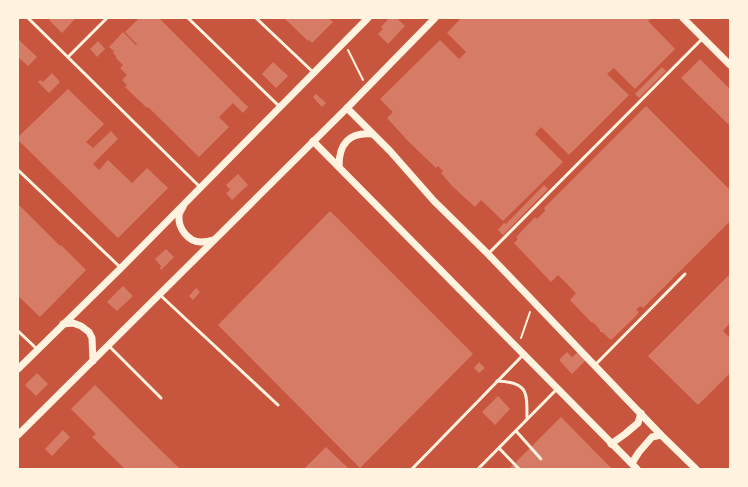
<svg xmlns="http://www.w3.org/2000/svg" width="748" height="487" viewBox="0 0 748 487" font-family="Ubuntu,sans-serif">
<style>
.building{fill:#d67c66}
.lines{fill:none;stroke-linecap:round;stroke-linejoin:round}
.path{stroke:#fff3e0;stroke-width:2}
.service{stroke:#fff3e0;stroke-width:3}
.tertiary{stroke:#fff3e0;stroke-width:7}
</style>
<rect width="100%" height="100%" fill="#c8553d"/>
<g class="building">
<polygon points="51,18 76,18 62,33 49,20"/>
<polygon points="139,18 159,18 248,107 243,113 233,103 219,117 229,127 199,157 148,107 147,108 125,87 127,85 122,80 127,75 120,68 123,65 116,58 116,56 113,53 114,51 109,47 123,32 136,45 137,44 125,32"/>
<polygon points="284,18 328,18 333,22 312,43 309,40 308,41"/>
<polygon points="389,18 397,18 405,26 388,44 378,34 383,29 381,27"/>
<polygon points="461,18 651,18 648,21 675,49 635,89 614,68 607,74 629,95 569,155 541,127 535,134 563,162 503,221 481,200 475,207 452,186 441,173 443,171 438,166 436,168 408,141 387,118 393,112 380,99 440,40 459,59 466,52 447,33"/>
<polygon points="18,39 37,57 28,66 18,57"/>
<polygon points="98,41 105,49 97,57 90,49"/>
<polygon points="700,59 730,89 730,126 681,78"/>
<polygon points="273,62 288,76 276,88 262,74"/>
<polygon points="662,67 666,71 639,98 635,94"/>
<polygon points="52,73 60,82 49,93 38,82 40,80 43,82"/>
<polygon points="68,89 104,124 86,142 93,148 111,131 118,139 93,164 99,170 108,160 132,183 147,168 168,188 118,238 18,140 18,137"/>
<polygon points="316,94 326,103 322,107 313,97"/>
<polygon points="646,106 730,190 730,221 643,308 640,306 636,310 639,312 635,317 611,340 602,332 600,332 600,330 593,322 592,323 570,300 576,293 558,275 551,282 514,243 518,239 516,237 535,217 537,219 545,211 544,208"/>
<polygon points="238,174 248,185 232,200 226,193 230,190 226,185"/>
<polygon points="544,185 548,189 503,235 498,230 504,223 506,224"/>
<polygon points="18,204 60,246 61,245 86,270 40,317 18,296"/>
<polygon points="330,211 473,354 360,468 218,325"/>
<polygon points="166,249 174,257 161,270 160,268 161,266 155,259"/>
<polygon points="730,274 730,323 723,331 730,338 730,373 698,405 648,356"/>
<polygon points="123,286 133,296 117,311 107,302"/>
<polygon points="196,288 200,292 193,300 189,296"/>
<polygon points="567,352 572,357 578,352 586,360 572,374 559,360"/>
<polygon points="479,362 485,368 479,373 474,368"/>
<polygon points="37,373 48,384 36,396 25,385"/>
<polygon points="95,385 136,426 180,469 125,469 92,437 96,434 71,409"/>
<polygon points="498,396 510,409 495,425 482,412"/>
<polygon points="561,417 612,469 509,469"/>
<polygon points="63,430 70,437 52,456 45,449"/>
<polygon points="326,447 349,469 304,469"/>
</g>
<g class="lines">
<g class="path">
<polyline points="348,50 363,80"/>
<polyline points="521,338 530,312"/>
</g>
<g class="service">
<polyline points="28,18 200,187"/>
<polyline points="188,18 280,107"/>
<polyline points="256,18 313,72"/>
<polyline points="68,57 107,18"/>
<polyline points="18,170 121,268"/>
<polyline points="488,254 703,38"/>
<polyline points="159,294 278,405"/>
<polyline points="18,331 37,349"/>
<polyline points="108,345 161,398"/>
<polyline points="595,365 685,274"/>
<path d="M497,381c31,1 30,11 30,38"/>
<polyline points="516,431 541,459"/>
<polyline points="499,448 519,469"/>
<polyline points="412,469 523,355"/>
<polyline points="478,469 557,389"/>
</g>
<g class="tertiary">
<polyline points="683,18 730,65"/>
<polyline points="347,108 390,151 434,201 488,254 661,435 696,469"/>
<polyline points="313,141 637,469"/>
<path d="M339,166c0,-22 10,-34 33,-32"/>
<path d="M183,207c-2,3 -4,6 -4,9 -1,12 9,26 22,26 4,0 9,-1 12,-2"/>
<polyline points="63,324 73,323 81,326 89,332 92,338 93,361"/>
<polyline points="18,369 121,268 368,18"/>
<polyline points="18,435 347,108 435,18"/>
<polyline points="611,444 625,434 638,423 641,413"/>
<polyline points="632,463 639,452 652,437 661,435"/>
</g>
</g>
<rect width="748" height="487" fill="none" stroke="#fff3e0" stroke-width="38"/>
</svg>
